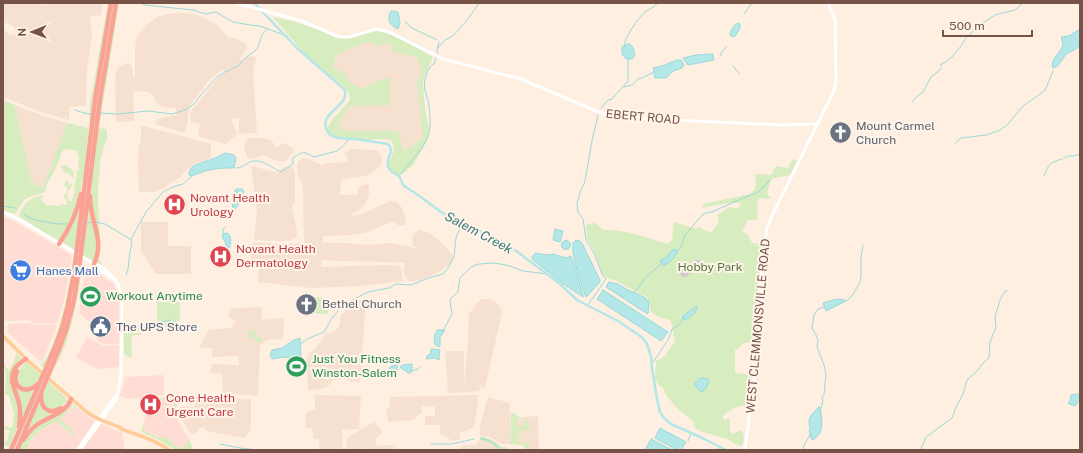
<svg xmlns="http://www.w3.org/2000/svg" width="1083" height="453" viewBox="0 0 1083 453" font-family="'Public Sans',sans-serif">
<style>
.residential{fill:#f6e0cf}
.commercial{fill:#ffdcd4}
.green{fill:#d7ecbf;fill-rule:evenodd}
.water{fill:#b4e7e8;stroke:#9ad9db}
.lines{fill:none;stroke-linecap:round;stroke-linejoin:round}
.stream{stroke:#9ad9db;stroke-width:1}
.river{stroke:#b4e7e8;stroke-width:2.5}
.runway{stroke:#d7c7d4;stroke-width:8}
.secondary{stroke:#fff;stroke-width:3}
.primary{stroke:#ffcc97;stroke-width:3.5}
.highway{stroke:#fca294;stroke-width:4.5}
.labels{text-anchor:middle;stroke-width:4;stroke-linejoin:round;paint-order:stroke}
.street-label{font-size:12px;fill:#775246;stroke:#fff4e9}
.worship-label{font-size:12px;fill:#5b616d;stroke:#fff4e9;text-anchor:start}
.health-label{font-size:12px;fill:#be3a42;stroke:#fff4e9;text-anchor:start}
.park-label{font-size:12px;fill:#54783b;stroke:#fff4e9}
.shop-label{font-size:12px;fill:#366cbe;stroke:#fff4e9;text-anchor:start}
.leisure-label{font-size:12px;fill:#27864d;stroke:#fff4e9;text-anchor:start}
.service-label{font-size:12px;fill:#4e5e75;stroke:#fff4e9;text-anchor:start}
.water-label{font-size:13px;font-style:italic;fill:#397a7d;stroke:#fff4e9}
</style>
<rect width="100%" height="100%" fill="#feefe1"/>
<g class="residential">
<polygon points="3,3 39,3 40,5 45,5 46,3 103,3 101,15 90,17 92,36 87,70 86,106 69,107 69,120 43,113 3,97 3,28 9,34 18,35 16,30 13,26 3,22"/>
<polygon points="174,13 186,13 201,16 217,25 229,38 236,38 246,44 247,48 240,59 243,61 247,57 252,56 256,58 253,72 257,133 239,134 239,118 230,119 238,134 225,144 198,136 200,124 191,122 190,115 192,109 200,101 217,79 225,73 222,69 208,81 200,93 190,105 188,115 187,125 184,133 155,124 157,119 176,115 176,108 163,107 156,103 154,96 148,92 133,91 134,121 116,122 115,85 116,72 118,68 124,64 129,63 132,66 133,77 135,77 135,51 136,39 140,32 147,25 157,17"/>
<polygon points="369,42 376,46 389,43 404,55 416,56 421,70 417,85 423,138 404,151 398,131 344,131 338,124 350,106 385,78 364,88 357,87 349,81 346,73 333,68 336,56 345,50"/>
<polygon points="15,105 41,115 67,123 44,188 34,184 31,180 21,135"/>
<polygon points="141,126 155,129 211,144 211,158 193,164 180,177 161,190 154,192 139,192 138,159 139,146 141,140"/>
<polygon points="247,138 262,138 271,140 276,147 284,143 294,149 292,154 287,160 283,162 274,160 263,155 258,157 248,159 244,147"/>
<polygon points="350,149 377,150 380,153 382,159 382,164 377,169 366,176 350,178 341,180 340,195 357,195 358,189 362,185 367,184 369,187 369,194 365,204 358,211 352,213 351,216 362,214 390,201 397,202 402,208 406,221 404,225 397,225 394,221 367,232 351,235 323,236 323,243 345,243 369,245 391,243 407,246 417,249 413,245 412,240 413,234 420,230 427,232 439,240 453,256 450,264 443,269 431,276 415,281 409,281 405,277 404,272 405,263 385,262 339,261 321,260 321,267 385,265 399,266 401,269 403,281 360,286 312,288 258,282 259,266 279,266 301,268 300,262 250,262 253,243 304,244 303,185 298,175 297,165 299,160 304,158 309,159 321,165 329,163 348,162 348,159 345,154"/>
<polygon points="251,166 278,173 284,167 290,167 293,168 295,172 295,202 292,207 297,230 297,237 292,240 278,241 254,240 257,211"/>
<polygon points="141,222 168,222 168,246 191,246 191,274 156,274 141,251"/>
<polygon points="482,299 487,299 494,301 501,308 502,312 485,388 480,387 479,391 448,393 445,351 464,351 464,384 468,341 469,314 477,303"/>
<polygon points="353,301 366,301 360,382 352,382 346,379 338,380 332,380 331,384 324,388 308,391 307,357 319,344 325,334 331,333 338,328 340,323 340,317"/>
<polygon points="262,307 262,316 261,320 284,318 283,339 267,340 260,346 258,396 223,393 222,374 210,373 212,364 239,365 239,356 212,357 212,348 199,348 209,330 231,328 235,322 227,315 233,308"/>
<polygon points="315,395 361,396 359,429 342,430 343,450 320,450 319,439 314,439 312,428 305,428 306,413 315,409"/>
<polygon points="478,395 477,411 474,425 469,430 460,432 460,439 452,441 447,437 440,434 440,425 425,425 425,416 435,416 435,407 422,406 422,413 412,420 389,422 386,411 390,406 390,397"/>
<polygon points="488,397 510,403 510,444 502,444 490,437 480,435 480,425"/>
<polygon points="196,398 251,399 251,430 244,438 206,431 205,428 202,427 199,429 197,432 191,434 182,420 180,407 195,407"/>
<polygon points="538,416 539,450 529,450 528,443 517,443 517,438 519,438 520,430 523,426 516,426 519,417"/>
<polygon points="374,422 382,431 382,433 375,439 377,446 390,445 394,447 394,450 362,450 362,446 360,450 346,450 347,440 349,436"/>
<polygon points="480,440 490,442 497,447 498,450 458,450 463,445 476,445"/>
</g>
<g class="commercial">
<polygon points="3,217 10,219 72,255 64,300 57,323 35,324 29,320 3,321"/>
<polygon points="91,272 101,275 109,281 112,282 117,290 119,300 119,344 103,344 98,341 97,340 96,323 89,321 80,314 80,302 84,280"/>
<polygon points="31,323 33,325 57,324 42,363 7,332 8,324"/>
<polygon points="87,337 104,346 119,345 119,367 101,369 96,368 76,358"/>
<polygon points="164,375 164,395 141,398 127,399 120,396 124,382 125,377"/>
<polygon points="175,399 175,416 190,441 187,446 182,448 176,447 161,438 143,430 145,421 145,401"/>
<polygon points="72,407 76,407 95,421 76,450 27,450 27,446 37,433 56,421 70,433 72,436 71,431 72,429 60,419"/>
<polygon points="101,424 123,433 124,450 82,450"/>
</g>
<g class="green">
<polygon points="108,3 110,3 90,123 89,125 90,104"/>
<polygon points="113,3 114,3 80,250 79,249 97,98"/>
<polygon points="117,3 119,3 100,121 98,125"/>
<path d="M273,17l23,5 23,8 15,7 18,1 20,-7h10l17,7 34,19 -9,20 -1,8 2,23 4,23 -1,8 -15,26 -9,8 -6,2c-22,-13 4,-19 -7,-35l-10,-1 -13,1 -30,-3 -5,-1 -3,-2 -2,-4v-3l4,-7 18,-20v-5l-7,-9 -40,-34zM369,42l7,4 13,-3 5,9 10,3 12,1 5,14 -4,15 6,53 -19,13 -6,-20h-54l-6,-7 12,-18 40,-1 1,-26 -6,-1 -21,10 -7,-1 -8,-6 -3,-8 -13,-5 3,-12 9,-6z"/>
<path d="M3,100l12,5 6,30 10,45 3,4 9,4 24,-65 22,5 -5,44 -5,28 -2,10 -17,30c-9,-2 -30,-17 -40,-23l-1,-3c7,-13 10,-15 24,-19l1,2h-1l-2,1v2l7,6 1,-1 8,1 6,-2 1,2 3,-2v-4l-4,-4h1l3,-4v-6l-6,1 3,-1 2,-5 3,1v2h3l-1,4 -2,1 -2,6 1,4h1v2h3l1,-4v-3l2,-1v-4h-1l3,-15 -1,-4 3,1v-2l-1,-1 1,-12h-1l-1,-5 -12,-2 -3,2c-2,7 -5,14 -8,21 -4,7 -8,12 -9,20l-12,4 -8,3 -10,15 -12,-4z"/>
<path d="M98,128l9,1c0,2 0,6 0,9 -2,7 -5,13 -6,20 -2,10 -2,21 -3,31 -1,24 4,47 1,71 3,5 7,9 12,13h3l-2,1h-2l-13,-12 2,-18 -2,-16 -4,-13 -2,-15 1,-17z"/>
<path d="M793,159l4,2 -7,14 -19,4 -4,14 4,6 -12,-1 -2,6 1,16h-10l-6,11 6,4 4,8 10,1 -1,7h2l-4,49 -2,34 -1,8 -13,1 -4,5 -4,2v23l18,2 -2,15 -4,15 -11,2 -10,6 -3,4 1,3h2l1,-2 3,1v13l3,2 7,-4 3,2 1,8 -2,6c-6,-1 -10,-4 -15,-7 -11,-4 -22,-5 -32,-11l-2,-7 -10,-8 -8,-7 -8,-10 -5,-9 -3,-1 -4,-7 1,-18 8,-4 11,-16c-2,-7 -2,-16 -5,-21 -8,-2 -15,-3 -20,-10 1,-6 -1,-9 -5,-14l-33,-17 -5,-1 -5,-5 -8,-22 -7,-12 -1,-14 7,-2 4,1 6,6c22,-1 44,8 65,14l4,-4 2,-18 23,7 1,-2 13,6 8,-11 -2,-7 12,-8 9,2 3,-6c-13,-1 -26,3 -39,5l1,-4 47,-10 4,-4 2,-7 -1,-9 16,1 5,-9 12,2z"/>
<polygon points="66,165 69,167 70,169 71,168 74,173 74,178 68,173 63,172 63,170 60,167"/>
<polygon points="88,204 96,232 97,250 93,261 83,255"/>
<polygon points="80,205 75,250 63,242 73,225"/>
<path d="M74,258l-8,51 -10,32 -12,27 -3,-3c2,-3 5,-6 7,-10 14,-29 20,-62 25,-95z"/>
<path d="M77,260l2,1c-3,22 -7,45 -14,66 -13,41 -33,81 -50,121l2,2h-3l-11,-6 4,-3 3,-10 -7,-2v-3l9,2 2,-14 -5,-18 -4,-2 1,-22 -3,-8 6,6 6,-11 1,-6 5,5v3l-8,9 5,34v21l-7,19 45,-95z"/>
<path d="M81,263l1,2c-3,27 -8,54 -17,80 -4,13 -12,24 -17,36l18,17 1,3 -8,8h-12l-6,-11 20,-48z"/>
<polygon points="313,297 329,298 328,314 313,313"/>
<polygon points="157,302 180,302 180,320 175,324 172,324 167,328 157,323"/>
<path d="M147,325h5c0,4 -2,5 -6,6l-2,-1 -3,2v-1h-5v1l-2,-1 1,-3z"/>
<polygon points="131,329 134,333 141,333 141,335 134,335 131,338 132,358 124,354 124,332 126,330"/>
<polygon points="248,330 255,330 255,335 261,338 262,340 263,341 261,341 261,343 253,338 249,338"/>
<polygon points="26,362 41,375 36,385 26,389 17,383 17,372 25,363"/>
<polygon points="14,386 35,388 21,424 21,418"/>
<polygon points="165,397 176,397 178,399 175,416 174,416 174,400 155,400 156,399"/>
<polygon points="39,399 42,406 57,411 29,430 26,431"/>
<path d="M71,404h3l5,6 -5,-4 -3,-1 1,2 -12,12 12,10 -1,2 4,3 -2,3 -3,-4 -14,-12c-11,7 -28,15 -29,29h-8l2,-7 10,-12z"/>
<polygon points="511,413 516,413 516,416 519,417 516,426 523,426 525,421 529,421 529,430 520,431 519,438 517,439 517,442 529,443 529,450 527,450 523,445 510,444"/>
<polygon points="145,419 144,429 145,431 159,438 159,436 162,438 168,437 172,443 177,447 182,448 185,446 186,444 184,443 190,441 193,450 175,450 157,439 141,432"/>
<path d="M482,436c7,3 15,5 19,11h5l1,2h3l4,1h-16c-4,-7 -11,-8 -18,-10v-3z"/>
</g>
<g class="water">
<path d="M391,11l7,1 2,11 -2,6c-8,-3 -12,-10 -7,-18z"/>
<path d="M738,23l2,1v4l-4,7 -3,2 -3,-2c0,-4 4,-10 8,-12z"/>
<path d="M1080,29v17c-4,3 -8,5 -12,7 -6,4 -7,13 -15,15 -3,-9 6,-13 9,-21 2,-3 0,-7 -1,-10l8,-1z"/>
<path d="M628,43c5,2 6,7 7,12l-3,4h-6l-4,-5v-7l4,-2z"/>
<polygon points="713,54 714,60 688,65 683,58 696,55"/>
<polygon points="677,60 681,60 684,65 682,68 673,71 666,78 655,78 653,68 662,66"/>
<path d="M225,153l9,2 2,2 -2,11c-17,0 -26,1 -42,8l-3,-1v-3l2,-4 4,-3 20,-7z"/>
<polygon points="236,189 242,189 244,191 238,205 233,212 232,197"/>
<polygon points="555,229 563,231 560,242 553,240"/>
<path d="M226,233l3,1c3,6 2,14 -3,18v-8l-4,-8 1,-2z"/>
<path d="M576,240l4,1 2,2 18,37v2l-14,15c-4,-11 -15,-41 -13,-52 0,-3 1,-3 3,-5z"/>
<circle cx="566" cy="245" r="4.5"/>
<path d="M675,249l2,2c-2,7 -6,10 -12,14h-2l-3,-4 7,-4 4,-6z"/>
<polygon points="535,253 546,255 553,254 566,258 571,256 583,295 583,297 562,283 533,260 532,257"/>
<polygon points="609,282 618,284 628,290 640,295 644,297 649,302 648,313 647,314 646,313 606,287 608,283"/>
<polygon points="603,290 668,332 661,341 597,299"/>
<polygon points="837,299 844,300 846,301 826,311 823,303"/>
<path d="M697,306c0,8 -6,10 -12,14l-2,-2v-2z"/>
<path d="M437,330h8l-5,7v9l-2,1c-6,-4 -4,-11 -1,-17z"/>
<polygon points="300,338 301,356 294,356 291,358 284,357 272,359 270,355 272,350 282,348 294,340"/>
<polygon points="431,349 440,350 439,355 439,360 435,358 426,359 427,356 431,353"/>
<path d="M412,364v7l-2,2h-2c-3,-3 -7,-4 -8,-6l3,-2z"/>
<polygon points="394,365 397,365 397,372 388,376 384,375 384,373 388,372 390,367"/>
<polygon points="702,378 708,379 709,381 706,388 702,392 694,385 699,379"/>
<polygon points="1077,394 1080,396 1080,400 1075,406 1069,404 1068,403 1070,401 1071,395"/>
<path d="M819,407h1c2,13 5,27 -8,33l-3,-9c2,-4 0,-5 0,-10 1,-6 6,-10 10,-14z"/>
<polygon points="660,428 686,442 681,450 677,450 655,438"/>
<polygon points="651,439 672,450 645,450"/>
</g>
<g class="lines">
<g class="stream">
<polyline points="140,3 145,5 193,10 206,14 216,12 233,22 250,25 260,26 287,36"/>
<polyline points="744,14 752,3"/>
<polyline points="405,22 412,28 437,40"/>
<polyline points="980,25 995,15 1015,10 1023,3"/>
<path d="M624,47c0,-9 14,-29 21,-35 5,-3 9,-5 13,-9"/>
<polyline points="438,48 445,40 453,36 468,19 479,3"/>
<polyline points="438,54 437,50 439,42"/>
<polyline points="721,56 721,53 726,47"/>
<polyline points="733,66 740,74"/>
<polyline points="941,66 941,64 946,62 953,56 961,46 966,38 978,27"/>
<polyline points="624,87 632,85 639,78 642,78 654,72"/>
<polyline points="912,102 915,98 923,92 931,77 940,70 941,68"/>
<polyline points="601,108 608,100 612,99 628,81 628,58"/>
<polyline points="75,110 84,113 91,114"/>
<polyline points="100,113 118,114 148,111 172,114 185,110 194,104 200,96 217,77 225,72 238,66 245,58 255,51 258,47 262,35 267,29"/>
<polyline points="955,144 961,138 986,135 1000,130 1008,124 1023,106 1039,95 1044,91 1047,86 1053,71"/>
<polyline points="1064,158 1067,156 1073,156 1080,154"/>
<path d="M236,168c7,0 11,-6 18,-7 10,-1 18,7 27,11l12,-8v-6c11,-8 11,-6 21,-1l23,-6 5,-4 7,-8"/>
<path d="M399,176c11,-16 31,-30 31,-52 0,-4 0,-14 -1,-18 -2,-13 -8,-19 -2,-33 2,-4 3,-7 7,-9l2,-6"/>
<path d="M1044,176c5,-13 6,-13 18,-17"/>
<polyline points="3,206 15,208"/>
<path d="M24,215c9,6 34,10 45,9"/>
<polyline points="96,222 105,224 130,239"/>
<polyline points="86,223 93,222"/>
<polyline points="223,234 223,229 226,227"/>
<polyline points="131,239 146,212 163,192 173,187 183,184 192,176"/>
<polyline points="677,251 681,247 685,235 703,214 714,211 741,199 756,193 762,189 770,180"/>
<polyline points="126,275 128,269 130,252 132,243 131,239"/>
<polyline points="634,292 639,287 644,279 662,263"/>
<polyline points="846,301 852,296 860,282 861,276 861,257 863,245"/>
<polyline points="588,305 606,279 602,274 594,253 586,240 583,219 578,212 577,204 580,192 584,184 586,175 592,141 598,115"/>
<polyline points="162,322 171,320"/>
<polyline points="165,327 173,322 175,322"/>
<polyline points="443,331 452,314 450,301 451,298 458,292 460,278 471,267 479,264 495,263 510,266 523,271 547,274"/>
<polyline points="301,344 307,339 324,332 332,318 342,306 360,296 368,292 389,288 396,284 411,285 428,278 440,275 444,273 448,268 454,257 456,238 461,225"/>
<path d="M652,364l17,-26 3,-9c6,-5 9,-2 11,-12"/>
<polyline points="412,371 418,369 421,366"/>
<polyline points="820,411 823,401 822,398 824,394 826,374 824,365 817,347 818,340 816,335 812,328 814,315 818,309 824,307"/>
<path d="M481,439c8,0 14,5 20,11"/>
<polyline points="688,441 691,433"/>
<polyline points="220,444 240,448 258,450"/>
<polyline points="431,444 452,444 474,439"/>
<polyline points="717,450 720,447"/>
<polyline points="803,450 804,445 810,435 812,435"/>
<polyline points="920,450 922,447 926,437 952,418 956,407 963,394 967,380 978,370 983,363 989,358 990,342 996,327 995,316 997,310 1000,300 1005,291 1007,291"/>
</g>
<path class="river" d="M254,3l44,46 46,40c9,18 -32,23 -14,46l8,3 17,1 33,5 2,3 1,4 -3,9v7l4,5 7,4 5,10 14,9 23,17 20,13 30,10 20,12 49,37 17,16 41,21 25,17 4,6 4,12 1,12 5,31 3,13 4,6 7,6 29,13 26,13"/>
<polyline class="runway" points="684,273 697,264"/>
<g class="secondary">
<polyline points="236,3 302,21 339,37 349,37 376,29 389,32 443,59 521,79 596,111 612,117 782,125 817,124"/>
<path d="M3,212l17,8 74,44c4,6 12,9 17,14"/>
<polyline points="77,450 115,396 116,396"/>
<path d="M80,450l35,-49 2,-4 4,-22 1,-72c-1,-4 -1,-9 -2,-13 -2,-9 -16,-25 -26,-26"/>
<polyline points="745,450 759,341 760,311 760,283 767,228 770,220 834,91 836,83 835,19 828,3"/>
</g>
<path class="primary" d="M3,336l24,24 61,53c10,7 20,10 32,14l1,2c17,6 34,11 48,21"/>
<g class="highway">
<path d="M90,196c0,7 1,14 3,22 4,17 9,28 1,46"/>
<path d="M59,244c11,-16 18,-31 22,-50"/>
<path d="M17,371c-7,16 9,25 21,13"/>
<path d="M41,394c-1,13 7,22 20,14"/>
<path d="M19,427c1,-8 2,-16 0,-24 -3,-13 -12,-24 -3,-36 3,-3 6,-6 10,-8"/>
<path d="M23,440c4,-6 9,-12 15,-16 11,-7 29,-12 33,-25"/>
<polyline points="11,450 55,347 62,328 68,305 74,273 95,100 111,3"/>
<polyline points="17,450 60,347 67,327 74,300 80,261 100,99 116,3"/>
</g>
</g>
<defs>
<symbol id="church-disc" viewBox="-11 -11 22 22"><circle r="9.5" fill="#6b7280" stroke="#fff4e9"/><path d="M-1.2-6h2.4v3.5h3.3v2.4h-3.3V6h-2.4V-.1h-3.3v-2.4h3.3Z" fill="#fff"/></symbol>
<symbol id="hospital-disc" viewBox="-11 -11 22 22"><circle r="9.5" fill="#e0444e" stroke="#fff4e9"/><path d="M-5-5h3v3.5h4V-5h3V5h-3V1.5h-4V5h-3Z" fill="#fff"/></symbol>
<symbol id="supermarket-disc" viewBox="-11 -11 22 22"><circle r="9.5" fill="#3f7fe0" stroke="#fff4e9"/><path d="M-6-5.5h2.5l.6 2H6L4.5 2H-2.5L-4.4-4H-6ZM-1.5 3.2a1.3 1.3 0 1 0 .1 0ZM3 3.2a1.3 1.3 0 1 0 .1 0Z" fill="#fff"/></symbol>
<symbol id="stadium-disc" viewBox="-11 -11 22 22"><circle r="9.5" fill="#2e9e5b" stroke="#fff4e9"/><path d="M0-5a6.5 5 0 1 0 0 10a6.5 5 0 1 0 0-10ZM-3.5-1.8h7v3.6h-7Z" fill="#fff"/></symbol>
<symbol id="civic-disc" viewBox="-11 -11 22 22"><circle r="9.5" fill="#5c6f8a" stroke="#fff4e9"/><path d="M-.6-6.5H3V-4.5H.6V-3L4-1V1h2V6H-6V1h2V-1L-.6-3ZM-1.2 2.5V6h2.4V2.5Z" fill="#fff"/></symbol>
</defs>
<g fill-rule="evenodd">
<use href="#church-disc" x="828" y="120" width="25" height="25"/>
<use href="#hospital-disc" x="162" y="192" width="25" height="25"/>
<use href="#hospital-disc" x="208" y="244" width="25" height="25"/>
<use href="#supermarket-disc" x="8" y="258" width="25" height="25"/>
<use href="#stadium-disc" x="78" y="284" width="25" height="25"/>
<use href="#church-disc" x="294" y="292" width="25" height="25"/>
<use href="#civic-disc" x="88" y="314" width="25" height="25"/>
<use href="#stadium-disc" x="284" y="354" width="25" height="25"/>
<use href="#hospital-disc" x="138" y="392" width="25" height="25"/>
</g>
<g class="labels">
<g class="street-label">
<text transform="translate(643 117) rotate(5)" y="4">EBERT ROAD</text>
<text transform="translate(758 326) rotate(-85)" y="4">WEST CLEMMONSVILLE ROAD</text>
</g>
<g class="worship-label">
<text x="856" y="130">Mount Carmel<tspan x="856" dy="14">Church</tspan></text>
<text x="322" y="308">Bethel Church</text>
</g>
<g class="health-label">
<text x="190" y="202">Novant Health<tspan x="190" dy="14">Urology</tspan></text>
<text x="236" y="253">Novant Health<tspan x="236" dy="14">Dermatology</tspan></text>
<text x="166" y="402">Cone Health<tspan x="166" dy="14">Urgent Care</tspan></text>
</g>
<g class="park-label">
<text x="710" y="271">Hobby Park</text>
</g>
<g class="shop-label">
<text x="36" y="275">Hanes Mall</text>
</g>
<g class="leisure-label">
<text x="106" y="300">Workout Anytime</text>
<text x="312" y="363">Just You Fitness<tspan x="312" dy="14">Winston-Salem</tspan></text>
</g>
<g class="service-label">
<text x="116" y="331">The UPS Store</text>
</g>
<g class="water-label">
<text transform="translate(479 232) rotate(28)" y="5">Salem Creek</text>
</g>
</g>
<rect width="1083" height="453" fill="none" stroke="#775246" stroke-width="8"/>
<g transform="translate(32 32) rotate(269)" stroke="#fff4e9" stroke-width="3" paint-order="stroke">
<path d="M0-3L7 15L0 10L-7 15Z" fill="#775246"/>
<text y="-6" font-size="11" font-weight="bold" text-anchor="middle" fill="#775246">N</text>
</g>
<path d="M943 30v6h89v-6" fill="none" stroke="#775246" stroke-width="2"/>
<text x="949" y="30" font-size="12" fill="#775246" stroke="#fff4e9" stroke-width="3" paint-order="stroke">500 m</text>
</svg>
